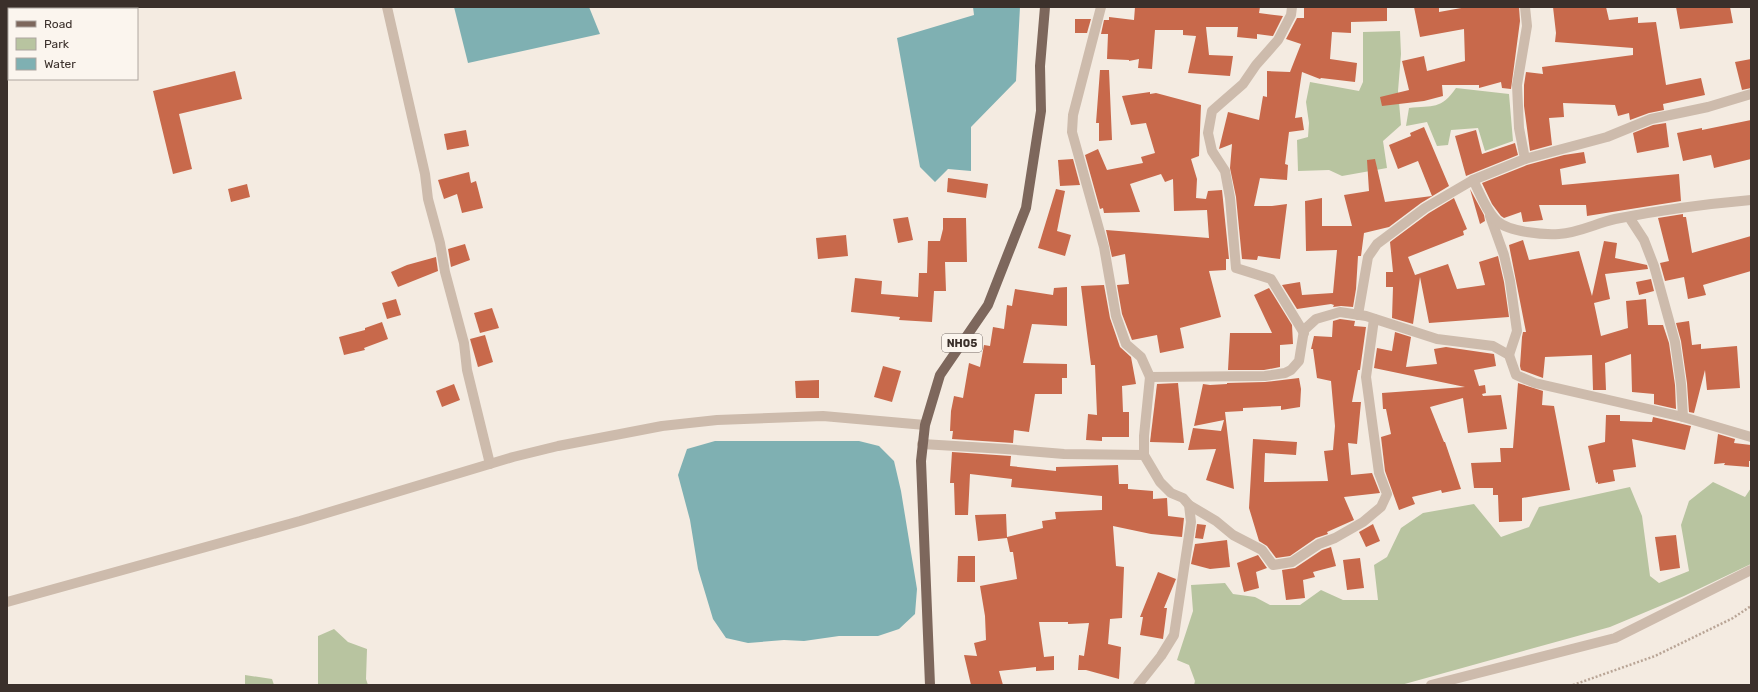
<svg xmlns="http://www.w3.org/2000/svg" width="1758" height="692" viewBox="0 0 1758 692" font-family="Rubik,sans-serif">
<style>
.green{fill:#b8c4a0}
.water{fill:#7fb0b2}
.building{fill:#c8694b}
.lines{fill:none;stroke-linecap:round;stroke-linejoin:round}
.path{stroke:#b9a596;stroke-width:2.5;stroke-dasharray:2 2;stroke-linecap:butt}
.minor{stroke:#cdbbac;stroke-width:10}
.major{stroke:#7d675c;stroke-width:10}
.labels{text-anchor:middle;stroke-width:3;stroke-linejoin:round;paint-order:stroke}
.shield{fill:#fbf5ee;stroke:#756b66;stroke-width:1}
.shield-label{font-size:11px;font-weight:bold;fill:#3b302b}
</style>
<rect width="100%" height="100%" fill="#f4ebe1"/>
<g class="green">
<polygon points="1400,31 1401,54 1398,91 1401,125 1383,141 1387,168 1342,176 1329,170 1298,171 1297,140 1308,137 1309,123 1306,102 1310,82 1359,91 1363,82 1363,32"/>
<path d="M1456,88l53,6 4,47 -28,10 -7,-23 -27,2 -3,15 -11,1 -10,-24 -21,4 3,-18c24,-3 32,2 47,-20z"/>
<polygon points="1713,482 1745,497 1751,488 1751,564 1684,596 1610,627 1401,685 1194,685 1195,681 1189,665 1177,660 1193,611 1191,585 1225,583 1233,594 1255,597 1270,605 1300,605 1321,590 1343,600 1378,600 1374,565 1387,557 1401,528 1423,513 1474,504 1501,537 1529,527 1539,507 1630,487 1642,516 1650,576 1659,583 1689,571 1681,525 1689,501"/>
<polygon points="334,629 348,642 367,649 366,679 368,685 318,685 318,636"/>
<polygon points="245,675 272,679 274,685 245,685"/>
</g>
<g class="water">
<polygon points="454,7 589,7 600,34 468,63"/>
<polygon points="973,7 1020,7 1016,81 971,127 971,171 948,169 935,182 920,167 897,38 974,15"/>
<polygon points="715,441 859,441 879,446 894,461 901,491 917,589 915,614 899,629 878,636 839,636 804,641 784,640 748,643 726,638 713,619 698,569 690,520 678,475 687,449"/>
</g>
<g class="building">
<polygon points="1135,7 1260,7 1259,13 1283,16 1273,36 1257,34 1257,39 1237,37 1238,27 1206,27 1209,55 1233,56 1230,76 1188,73 1196,36 1183,35 1183,30 1155,30 1152,69 1138,68 1139,59 1129,61 1129,60 1107,59 1108,34 1101,34 1104,20 1109,20 1109,17 1134,20"/>
<polygon points="1304,7 1387,7 1387,21 1351,22 1351,33 1332,32 1330,59 1357,63 1355,82 1321,78 1320,79 1302,72 1295,118 1302,117 1304,130 1289,132 1285,164 1288,165 1287,180 1260,178 1254,206 1272,206 1287,204 1280,259 1258,256 1257,260 1242,259 1236,197 1230,168 1232,144 1219,149 1228,112 1259,120 1263,96 1267,97 1267,71 1290,72 1301,44 1286,39 1297,18 1304,18"/>
<polygon points="1414,7 1439,7 1439,12 1467,7 1519,7 1520,21 1511,89 1502,88 1501,82 1479,88 1479,85 1442,85 1443,96 1424,101 1382,106 1380,97 1409,90 1402,61 1424,56 1427,71 1465,61 1464,29 1420,37"/>
<polygon points="1553,7 1606,7 1609,20 1638,17 1638,23 1656,22 1666,85 1701,78 1705,95 1663,104 1664,110 1649,113 1630,120 1629,113 1618,116 1615,105 1563,103 1564,117 1549,118 1552,145 1530,151 1524,106 1524,85 1526,72 1543,74 1542,67 1633,55 1633,48 1555,42 1556,33"/>
<polygon points="1676,7 1730,7 1733,23 1680,29"/>
<polygon points="1075,19 1091,19 1087,33 1075,33"/>
<polygon points="1751,59 1751,88 1742,90 1735,62"/>
<polygon points="1100,70 1109,70 1112,140 1099,141 1099,123 1096,123"/>
<polygon points="235,71 242,99 179,114 192,169 173,174 153,91"/>
<polygon points="1150,92 1150,94 1156,93 1201,105 1199,156 1191,159 1197,179 1196,198 1206,199 1208,191 1222,190 1229,259 1226,259 1226,270 1209,271 1221,317 1180,328 1184,348 1160,353 1157,335 1132,340 1122,314 1117,285 1129,284 1125,254 1112,257 1106,230 1209,238 1207,210 1174,211 1173,179 1165,182 1161,174 1130,184 1140,212 1104,213 1103,208 1100,209 1085,155 1098,149 1107,170 1143,163 1141,157 1155,153 1146,123 1131,125 1122,96"/>
<polygon points="1751,120 1751,159 1714,168 1711,155 1683,161 1677,133 1702,128 1702,130"/>
<polygon points="1666,123 1669,147 1637,153 1633,133 1653,125"/>
<polygon points="1424,127 1449,186 1421,203 1389,227 1364,233 1361,256 1358,256 1356,289 1353,307 1341,306 1333,307 1334,305 1331,304 1297,309 1282,285 1300,282 1302,295 1333,293 1337,250 1306,251 1305,201 1322,198 1322,226 1352,226 1344,195 1369,191 1367,160 1375,159 1385,202 1432,196 1418,161 1398,169 1389,145 1411,136 1410,133"/>
<polygon points="466,130 469,146 447,150 444,134"/>
<polygon points="1476,130 1482,154 1515,143 1518,155 1466,176 1455,136"/>
<polygon points="1584,152 1586,163 1560,169 1562,185 1679,174 1681,201 1587,216 1586,205 1539,205 1543,220 1523,222 1521,212 1504,218 1501,216 1492,204 1482,183 1527,165 1564,155"/>
<polygon points="1073,159 1080,185 1060,186 1058,160"/>
<polygon points="469,172 471,183 476,181 483,208 462,213 457,194 444,199 438,180"/>
<polygon points="948,178 988,184 986,198 947,192"/>
<polygon points="247,184 250,197 231,202 228,189"/>
<polygon points="1056,189 1065,191 1057,231 1071,235 1065,256 1038,248"/>
<polygon points="1470,189 1484,215 1485,221 1480,224"/>
<polygon points="1454,198 1467,229 1463,231 1464,235 1408,257 1415,275 1448,264 1457,289 1485,285 1479,262 1498,256 1504,282 1509,317 1429,323 1420,277 1413,324 1392,318 1393,287 1386,287 1386,272 1393,272 1390,242 1429,213"/>
<polygon points="1683,214 1683,217 1686,217 1692,253 1751,236 1751,271 1703,285 1706,295 1688,299 1684,277 1665,281 1660,263 1669,261 1658,218"/>
<polygon points="908,217 913,240 898,243 893,219"/>
<polygon points="943,218 966,218 967,262 945,262 946,291 934,291 932,322 899,320 900,317 851,312 855,278 882,281 881,294 918,297 919,273 927,273 928,241 940,241 943,229"/>
<polygon points="846,235 848,256 818,259 816,238"/>
<polygon points="1523,240 1529,260 1579,251 1592,296 1604,241 1617,243 1615,258 1647,265 1648,269 1605,274 1610,299 1594,303 1601,336 1628,328 1626,301 1646,299 1648,325 1663,325 1669,343 1675,385 1676,409 1654,404 1654,394 1632,392 1631,354 1605,363 1606,390 1593,390 1592,355 1545,357 1543,378 1521,370 1520,366 1522,337 1523,332 1526,332 1509,245"/>
<polygon points="465,244 470,260 451,267 448,249"/>
<polygon points="436,257 438,271 398,287 391,272 407,265"/>
<polygon points="1651,279 1654,291 1639,295 1636,282"/>
<polygon points="1104,285 1110,318 1120,347 1131,357 1136,384 1122,386 1123,412 1129,412 1129,437 1102,437 1102,441 1086,440 1088,414 1097,415 1095,365 1091,365 1081,286"/>
<polygon points="1067,287 1067,326 1032,324 1023,363 1067,364 1067,378 1062,378 1062,394 1035,394 1029,432 1014,430 1013,443 952,439 953,431 950,431 951,411 954,396 963,398 969,363 980,367 984,345 990,346 993,327 1004,329 1007,305 1012,306 1015,289 1053,295 1054,288"/>
<polygon points="1269,288 1292,325 1293,344 1280,345 1280,367 1264,370 1228,370 1230,333 1272,333 1254,295"/>
<polygon points="396,299 401,315 387,319 382,303"/>
<polygon points="492,308 499,328 480,333 474,313"/>
<polygon points="1340,319 1355,321 1354,326 1366,327 1360,370 1358,370 1352,402 1361,402 1357,444 1348,443 1351,475 1372,473 1380,493 1344,497 1354,520 1327,532 1328,534 1316,538 1290,556 1276,558 1267,546 1259,541 1249,508 1253,439 1297,442 1296,455 1265,453 1264,482 1328,481 1324,451 1333,450 1335,426 1331,381 1317,378 1313,349 1311,349 1314,336 1332,337 1333,321"/>
<polygon points="1689,321 1692,345 1701,344 1701,349 1737,346 1740,388 1707,390 1705,370 1694,413 1689,412 1687,383 1681,341 1676,323"/>
<polygon points="382,322 388,339 364,348 365,350 344,355 339,337 365,330 365,328"/>
<polygon points="1395,332 1411,337 1406,367 1437,364 1434,349 1446,347 1494,354 1496,366 1474,370 1479,386 1485,385 1486,393 1482,394 1483,396 1501,395 1507,429 1468,433 1463,398 1430,407 1444,442 1445,442 1461,489 1442,493 1441,490 1412,497 1415,504 1399,510 1385,471 1381,437 1391,434 1386,409 1383,409 1382,393 1465,387 1374,368 1377,348 1392,351"/>
<polygon points="485,335 493,362 478,367 470,339"/>
<polygon points="883,366 901,371 892,402 874,397"/>
<polygon points="1299,378 1301,389 1300,407 1281,410 1281,406 1243,408 1243,411 1225,412 1234,489 1206,480 1216,449 1188,450 1193,428 1221,431 1224,420 1194,426 1203,384 1210,385 1227,384 1227,383 1265,382"/>
<polygon points="819,380 819,398 796,398 795,381"/>
<polygon points="1178,383 1184,443 1150,442 1157,384"/>
<polygon points="1518,383 1543,391 1542,405 1554,406 1570,490 1522,498 1522,521 1499,522 1498,495 1493,495 1493,488 1474,488 1471,463 1501,462 1500,448 1513,448"/>
<polygon points="454,384 460,400 442,407 436,391"/>
<polygon points="1606,415 1620,415 1620,421 1652,422 1653,417 1691,426 1685,450 1632,439 1636,467 1613,470 1615,481 1598,484 1598,482 1596,483 1588,446 1605,442"/>
<polygon points="1718,434 1735,439 1734,443 1751,445 1751,461 1749,461 1749,467 1724,465 1725,463 1714,464"/>
<polygon points="952,452 1011,456 1010,466 1056,471 1056,467 1118,465 1119,484 1128,484 1128,489 1153,491 1153,499 1167,498 1168,516 1184,518 1182,537 1151,534 1113,526 1116,566 1124,567 1122,618 1110,619 1108,644 1121,647 1119,679 1086,670 1078,670 1079,655 1084,656 1089,623 1068,624 1068,622 1039,622 1044,657 1054,656 1054,670 1036,671 1036,667 999,671 1003,685 971,685 964,655 977,656 974,643 986,640 985,616 980,586 1017,579 1013,552 1010,552 1007,538 978,541 975,515 1006,514 1007,537 1043,528 1042,521 1056,519 1055,512 1102,510 1102,496 1011,487 1012,479 970,474 968,515 955,515 954,483 950,483"/>
<polygon points="1197,524 1206,525 1203,539 1195,538"/>
<polygon points="1373,524 1380,541 1366,547 1359,532"/>
<polygon points="1676,535 1680,568 1660,571 1655,537"/>
<polygon points="1227,540 1230,567 1210,569 1191,564 1195,544"/>
<polygon points="1331,547 1336,566 1313,572 1315,577 1303,580 1305,598 1286,600 1282,570 1295,568 1322,550"/>
<polygon points="1258,555 1267,568 1256,572 1259,588 1244,592 1237,563"/>
<polygon points="958,556 975,556 975,582 957,582"/>
<polygon points="1360,558 1364,588 1347,590 1343,560"/>
<polygon points="1158,572 1176,579 1164,608 1167,608 1163,639 1140,635 1143,617 1140,617"/>
</g>
<g class="lines">
<polyline class="path" points="1573,685 1655,656 1733,618 1751,606"/>
<g class="minor">
<polyline points="387,7 425,174 428,199 440,243 445,272 464,343 467,370 490,464"/>
<polyline points="1101,7 1073,115 1072,132 1104,247 1116,316 1126,344 1141,357 1150,377 1265,376 1285,373 1291,370 1299,361 1304,330 1316,319 1340,312 1366,316 1437,339 1493,346 1509,355 1516,375 1535,383 1683,417 1751,437"/>
<polyline points="1292,7 1291,15 1278,40 1256,65 1243,84 1212,111 1208,133 1212,151 1225,171 1230,198 1236,268 1271,279 1304,333"/>
<polyline points="29,9 35,7"/>
<polyline points="7,12 9,12"/>
<polyline points="1525,159 1607,137 1651,119 1708,107 1751,94"/>
<polyline points="1473,180 1525,159 1519,128 1517,85 1527,26 1525,7"/>
<polyline points="1490,216 1504,255 1510,281 1517,331 1509,355"/>
<polyline points="1629,217 1644,240 1654,266 1675,342 1681,384 1683,417"/>
<path d="M1358,315l10,-58 9,-13 48,-36 48,-28c7,13 13,31 24,41 12,11 47,14 62,13 19,-1 38,-11 56,-15 45,-9 91,-15 136,-19"/>
<polyline points="922,444 1005,449 1064,454 1144,455 1160,482 1171,493 1183,498 1189,505 1191,522 1174,635 1161,656 1138,685"/>
<polyline points="1144,455 1144,436 1150,377"/>
<polyline points="1189,505 1216,521 1233,535 1262,550 1273,565 1292,562 1319,544 1335,538 1363,522 1381,507 1387,494 1379,473 1366,377 1374,319"/>
<polyline points="7,602 300,521 513,457 558,446 662,426 717,420 823,416 925,425"/>
<polyline points="1431,685 1615,638 1751,570"/>
</g>
<polyline class="major" points="930,685 921,461 925,425 940,375 988,305 1026,208 1041,111 1040,66 1045,7"/>
</g>
<g class="labels">
<rect class="shield" x="942" y="334" width="40" height="18" rx="3"/>
<g class="shield-label">
<text x="962" y="347">NH05</text>
</g>
</g>
<rect width="1758" height="692" fill="none" stroke="#3b302b" stroke-width="16"/>
<rect x="8" y="8" width="130" height="72" fill="#fbf5ee" stroke="#aea6a0"/>
<rect x="16" y="21" width="20" height="6" fill="#7d675c" stroke="#aea6a0"/>
<text x="44" y="28" font-size="12" fill="#3b302b">Road</text>
<rect x="16" y="38" width="20" height="12" fill="#b8c4a0" stroke="#aea6a0"/>
<text x="44" y="48" font-size="12" fill="#3b302b">Park</text>
<rect x="16" y="58" width="20" height="12" fill="#7fb0b2" stroke="#aea6a0"/>
<text x="44" y="68" font-size="12" fill="#3b302b">Water</text>
</svg>
